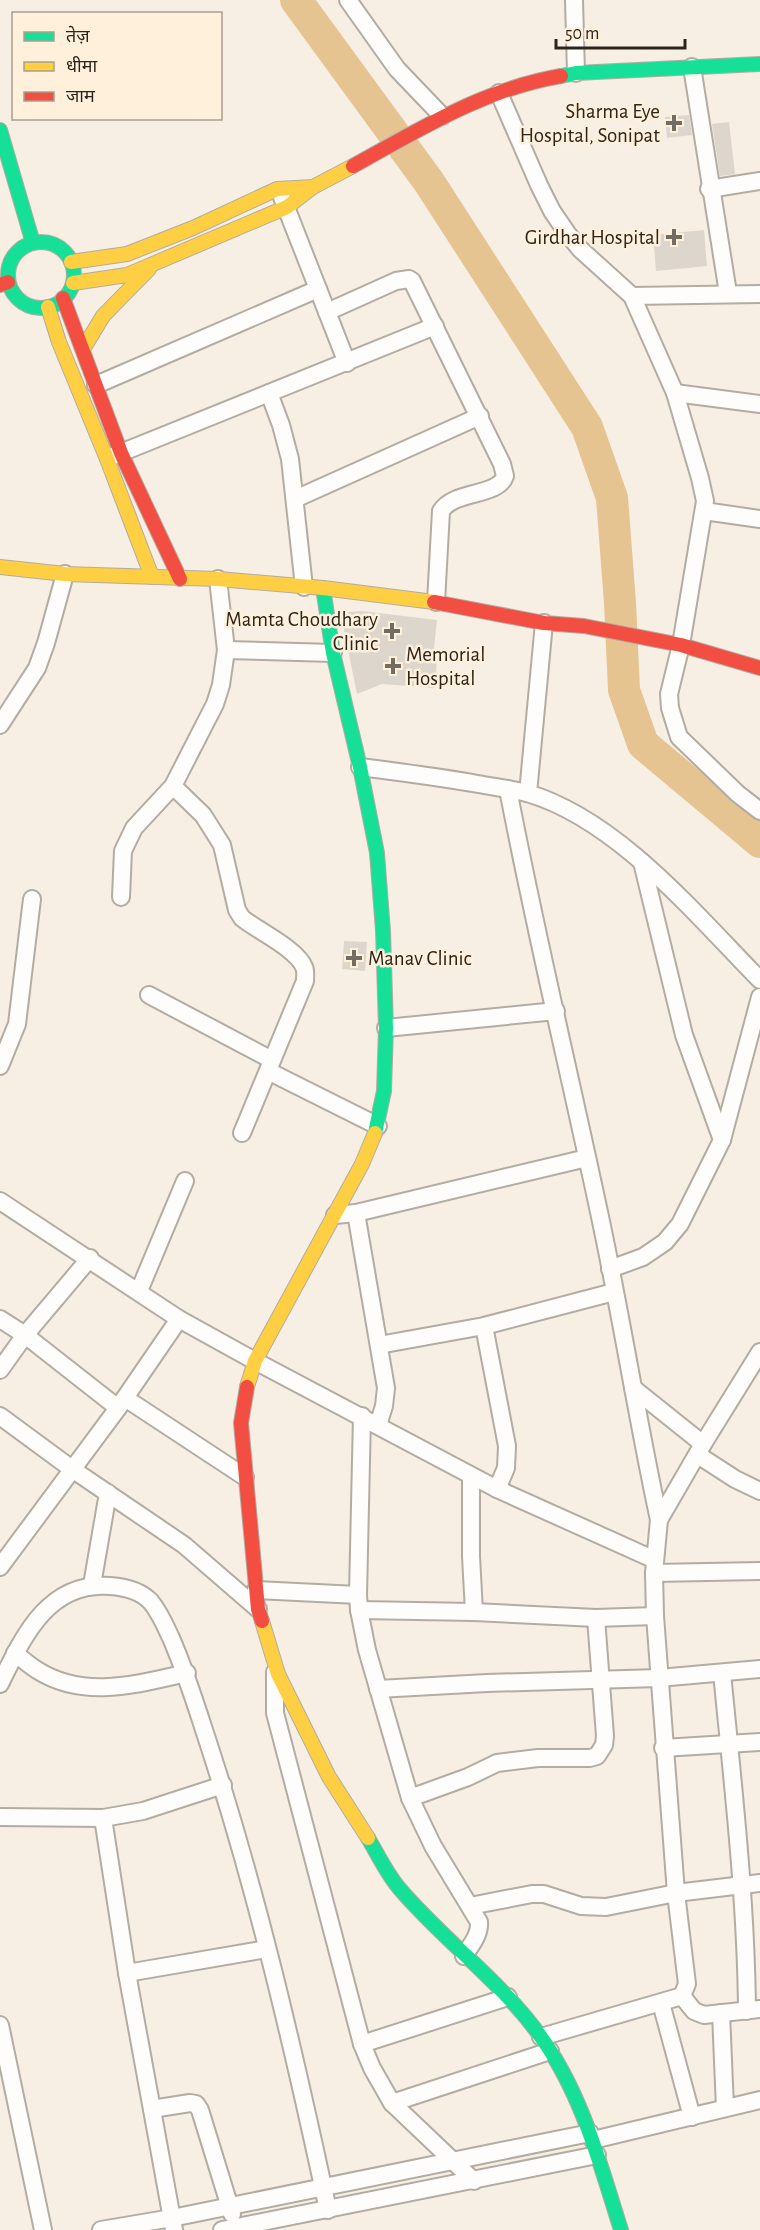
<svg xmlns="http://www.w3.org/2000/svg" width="760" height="2230" viewBox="0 0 760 2230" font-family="'Alegreya Sans','Noto Sans Devanagari',sans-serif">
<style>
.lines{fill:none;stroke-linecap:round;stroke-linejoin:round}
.river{stroke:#e6c492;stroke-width:32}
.building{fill:#ddd6cd}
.street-casing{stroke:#b3aca3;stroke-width:20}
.fast-casing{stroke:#b3aca3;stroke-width:16}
.slow-casing{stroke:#b3aca3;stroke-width:16}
.jam-casing{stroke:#b3aca3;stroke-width:16}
.street{stroke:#fefdfb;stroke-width:16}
.fast{stroke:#16e098;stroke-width:14}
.slow{stroke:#ffcf43;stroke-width:14}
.jam{stroke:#f24e42;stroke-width:14}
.poi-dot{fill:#736c62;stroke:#fff0dc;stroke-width:2}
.labels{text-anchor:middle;stroke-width:5;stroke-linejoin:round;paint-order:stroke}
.poi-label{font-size:21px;fill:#2c251c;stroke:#fff0dc;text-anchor:end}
</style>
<rect width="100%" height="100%" fill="#f7efe4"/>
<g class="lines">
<polyline class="river" points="296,0 429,182 587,427 612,498 620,603 624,690 643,744 760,842"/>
</g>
<g class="building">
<polygon points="689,115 692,135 667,138 665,117"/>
<polygon points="729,122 735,174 720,176 712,124"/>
<polygon points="704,230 707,266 656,271 653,235"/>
<polygon points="362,611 437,620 433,658 437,659 435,688 382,684 357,694 342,620 349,612"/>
<polygon points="344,941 367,942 365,971 342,969"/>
</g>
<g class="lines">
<defs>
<g id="street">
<polyline points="348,0 397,69 442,116"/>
<polyline points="574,0 576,73"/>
<polyline points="692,67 728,293"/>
<polyline points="499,93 539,185 552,211 567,233 580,249 632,296 675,393 700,478 705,501 681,645 669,694 670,708 679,737 738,794 760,811"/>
<polyline points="709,189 760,181"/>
<polyline points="282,197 347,363"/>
<polyline points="632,296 760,294"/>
<path d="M327,312l69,-31 13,-2 3,2 90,183 3,12c-7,21 -51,14 -64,35l-5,91"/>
<polyline points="96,385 318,289"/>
<polyline points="269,393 281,425 290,459 304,587"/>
<polyline points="675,393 760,404"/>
<polyline points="113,456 435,326"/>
<polyline points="295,499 480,416"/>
<polyline points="704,511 760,519"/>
<polyline points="226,650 333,653"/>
<polyline points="0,725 37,668 46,643 65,574"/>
<path d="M360,767c40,5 79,10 118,17 16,3 33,5 49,9 90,26 169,122 233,187"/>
<path d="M173,786l30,29 19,30 15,65 5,8c16,13 55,31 62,49 2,4 1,9 1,14l-63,152"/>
<path d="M508,789c27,142 61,282 91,423 22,102 38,206 60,308"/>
<polyline points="528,793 544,623"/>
<polyline points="642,862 684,1035 722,1140"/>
<polyline points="121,897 123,851 134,828 173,786 215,704 221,685 226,650 218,579"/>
<polyline points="149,995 272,1060"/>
<polyline points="386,1028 556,1011"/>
<polyline points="0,1066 17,1024 32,899"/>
<polyline points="268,1071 378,1126"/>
<polyline points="0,1201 179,1319 255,1361 497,1489 655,1560"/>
<polyline points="356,1213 386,1388 384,1406 378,1425"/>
<polyline points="335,1215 356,1213 587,1158"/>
<polyline points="610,1269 643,1257 665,1242 680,1224 722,1140 760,997"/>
<polyline points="139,1291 185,1181"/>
<polyline points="0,1319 25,1335 118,1408"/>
<polyline points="484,1326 507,1446 506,1468 497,1489"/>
<polyline points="379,1345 484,1326 614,1292"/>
<polyline points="0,1370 25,1335 90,1258"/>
<polyline points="633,1388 703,1444"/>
<polyline points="125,1398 245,1477"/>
<polyline points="0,1416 72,1469 184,1545 258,1609"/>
<path d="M362,1416l-4,179 1,15 8,40 43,148 23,48 46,76c1,13 -8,23 -15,34"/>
<polyline points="698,1455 735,1479 760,1491"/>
<polyline points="471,1476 471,1556 474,1612"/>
<polyline points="0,1567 118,1408 179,1319"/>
<polyline points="654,1573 760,1571"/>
<polyline points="92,1585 108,1493"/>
<polyline points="256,1590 358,1595"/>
<polyline points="359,1610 474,1612 596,1618 655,1616"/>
<path d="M15,1653c7,6 14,12 22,17 47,30 100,14 150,3"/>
<polyline points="275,1672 275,1713 362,2044 372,2068 392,2103 474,2181"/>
<path d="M722,1673c11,113 24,225 25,338"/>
<path d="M0,1684c23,-47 48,-103 110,-98 14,1 31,5 41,16 9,11 14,23 20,36 14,32 24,64 35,98 51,155 88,315 122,474"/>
<polyline points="378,1689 487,1683 659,1678 760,1669"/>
<polyline points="663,1748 760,1742"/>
<polyline points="410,1798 468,1777 497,1763 538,1758 590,1758 597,1756 604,1745 605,1736 596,1618"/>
<polyline points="0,1817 103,1818 143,1811 223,1785"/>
<polyline points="103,1818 127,1973 174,2230"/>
<polyline points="470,1906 532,1894 544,1894 581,1906 606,1907 676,1893 760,1883"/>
<polyline points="127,1973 267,1949"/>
<polyline points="682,1996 694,2011 704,2015 760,2009"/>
<polyline points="661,2003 692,2117"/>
<polyline points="721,2013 725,2108"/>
<polyline points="0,2025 43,2230"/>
<polyline points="541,2037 682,1996 687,1984 676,1893 655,1616 654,1573 659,1520 703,1444 760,1352"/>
<polyline points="362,2044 508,1997"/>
<polyline points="392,2103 550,2051"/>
<polyline points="152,2109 190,2103 196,2104 200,2110 232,2214"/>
<polyline points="593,2140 760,2100"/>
<polyline points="101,2230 172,2218 590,2133"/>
<polyline points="222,2230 597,2155"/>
</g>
<g id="fast">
<polyline points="561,76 576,73 760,64"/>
<polyline points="0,130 33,243"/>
<circle cx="41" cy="275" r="33"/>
<polyline points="323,588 333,653 360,767 377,853 383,931 386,1028 384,1091 375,1133"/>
<path d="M368,1838c10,17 19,36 31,50 45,53 102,93 142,149 41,57 59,127 80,193"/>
</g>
<g id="slow">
<polyline points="71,262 127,254 193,228 277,189 313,187"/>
<polyline points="73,283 127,275 287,207 313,187 353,166"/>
<polyline points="48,307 59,342 107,459 152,577"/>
<polyline points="83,349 103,316 149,269"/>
<polyline points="0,567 65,574 218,579 323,588 434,602"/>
<polyline points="247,1387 255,1361 362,1164 375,1133"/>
<polyline points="262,1621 278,1674 329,1777 368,1838"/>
</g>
<g id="jam">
<path d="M353,166c67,-37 131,-77 208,-90"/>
<polyline points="0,285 8,282"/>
<polyline points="63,298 121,453 180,579"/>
<polyline points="434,602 544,623 584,626 681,645 760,668"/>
<polyline points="247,1387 241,1423 258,1609 262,1621"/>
</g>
</defs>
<use href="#street" class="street-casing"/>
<use href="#fast" class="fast-casing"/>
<use href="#slow" class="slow-casing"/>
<use href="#jam" class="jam-casing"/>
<use href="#street" class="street"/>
<use href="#fast" class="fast"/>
<use href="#slow" class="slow"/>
<use href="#jam" class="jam"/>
</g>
<g class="poi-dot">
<path d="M671 114h6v6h6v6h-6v6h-6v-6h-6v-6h6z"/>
<path d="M671 228h6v6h6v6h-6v6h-6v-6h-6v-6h6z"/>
<path d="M389 622h6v6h6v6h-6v6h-6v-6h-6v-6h6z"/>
<path d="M390 657h6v6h6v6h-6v6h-6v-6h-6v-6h6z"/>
<path d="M351 949h6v6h6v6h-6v6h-6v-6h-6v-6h6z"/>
</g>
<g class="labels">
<g class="poi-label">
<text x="660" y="118">Sharma Eye<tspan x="660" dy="24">Hospital, Sonipat</tspan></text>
<text x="660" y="244">Girdhar Hospital</text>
<text x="378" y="626">Mamta Choudhary<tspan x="378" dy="24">Clinic</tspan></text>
<text x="406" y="661" text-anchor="start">Memorial<tspan x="406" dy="24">Hospital</tspan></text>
<text x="368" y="965" text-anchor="start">Manav Clinic</text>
</g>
</g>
<rect x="12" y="12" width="210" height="108" fill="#fff0dc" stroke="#ab9f8f" stroke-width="1.5"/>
<rect x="24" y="32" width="30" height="9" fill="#16e098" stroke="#ab9f8f" stroke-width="1.5"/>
<text x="66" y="42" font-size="18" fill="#2c251c">तेज़</text>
<rect x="24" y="62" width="30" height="9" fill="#ffcf43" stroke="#ab9f8f" stroke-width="1.5"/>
<text x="66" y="72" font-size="18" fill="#2c251c">धीमा</text>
<rect x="24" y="92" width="30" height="9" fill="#f24e42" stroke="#ab9f8f" stroke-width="1.5"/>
<text x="66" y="102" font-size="18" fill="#2c251c">जाम</text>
<path d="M556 39v9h129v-9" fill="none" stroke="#2c251c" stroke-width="3"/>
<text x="565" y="39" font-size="18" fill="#2c251c" stroke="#fff0dc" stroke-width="4.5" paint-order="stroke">50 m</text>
</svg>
